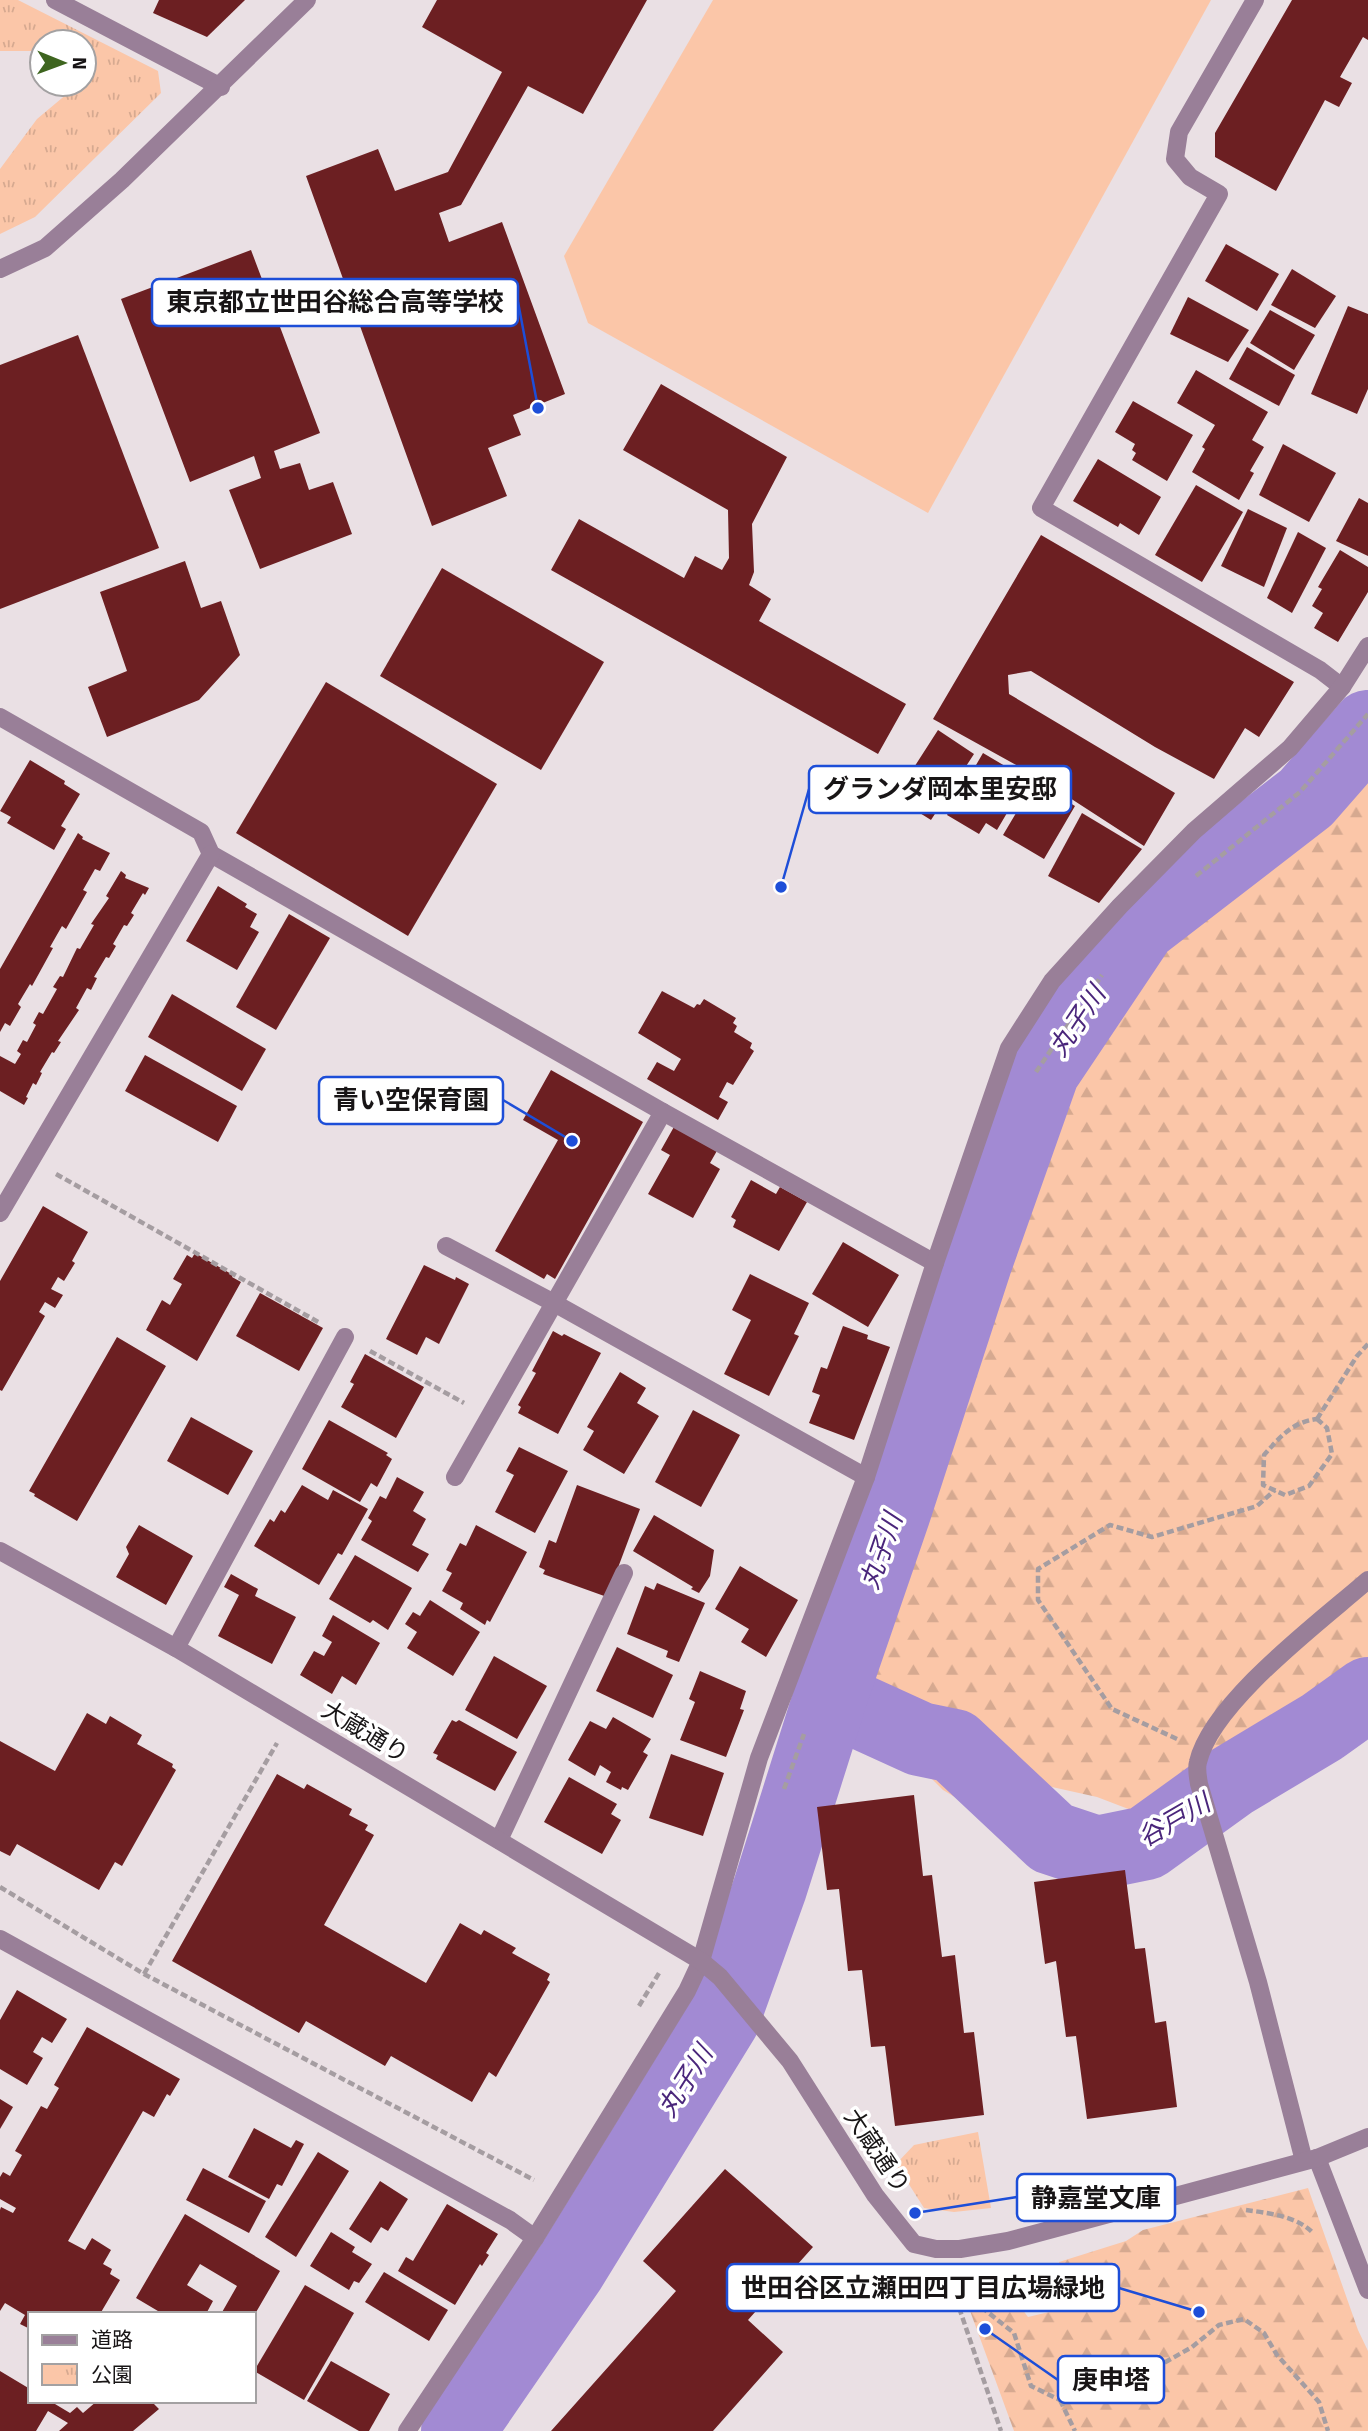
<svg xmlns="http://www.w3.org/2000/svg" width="1368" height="2431" viewBox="0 0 1368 2431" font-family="'Fira Sans','Noto Sans JP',sans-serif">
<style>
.grass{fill:#fbc6a8}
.forest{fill:url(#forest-firs)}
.park{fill:url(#park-tufts)}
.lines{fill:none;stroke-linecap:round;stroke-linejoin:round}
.river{stroke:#a28ad3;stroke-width:74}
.building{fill:#6c1f22}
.path{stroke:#a59da1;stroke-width:4.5;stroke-dasharray:7 3.5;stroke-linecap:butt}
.service{stroke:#997f98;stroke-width:18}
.minor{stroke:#997f98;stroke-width:18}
.tertiary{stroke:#997f98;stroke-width:18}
.labels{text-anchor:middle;stroke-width:7;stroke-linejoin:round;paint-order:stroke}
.street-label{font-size:24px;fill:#181516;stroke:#fff}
.water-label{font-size:26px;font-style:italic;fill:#4a267b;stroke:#fff}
.leader{fill:none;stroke:#1d4ed8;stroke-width:2.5}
.callout-dot{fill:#1d4ed8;stroke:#fff;stroke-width:2.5}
.callout{fill:#fff;stroke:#1d4ed8;stroke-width:2.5}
.callout-label{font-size:26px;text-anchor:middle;font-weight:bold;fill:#181516}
</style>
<defs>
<pattern id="forest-firs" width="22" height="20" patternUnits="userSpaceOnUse" patternTransform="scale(1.75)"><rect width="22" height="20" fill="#fbc6a8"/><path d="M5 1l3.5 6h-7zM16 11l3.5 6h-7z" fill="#d6a990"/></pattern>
<pattern id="park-tufts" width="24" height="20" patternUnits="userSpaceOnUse" patternTransform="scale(1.75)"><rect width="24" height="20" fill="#fbc6a8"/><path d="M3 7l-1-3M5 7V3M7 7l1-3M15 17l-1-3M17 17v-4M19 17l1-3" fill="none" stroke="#d6a990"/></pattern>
</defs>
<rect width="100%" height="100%" fill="#eae0e4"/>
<polygon class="grass" points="713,0 1211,0 928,513 588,323 564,256"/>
<g class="forest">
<polygon points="1368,746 1368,1664 1334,1688 1306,1697 1179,1781 1168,1810 1131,1810 1097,1797 1043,1785 987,1803 963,1802 943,1790 914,1761 852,1727 830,1685 857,1600 945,1386 1041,1102 1088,1020 1132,963 1188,908 1243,863 1307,819"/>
<polygon points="1308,2188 1358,2330 1368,2351 1368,2431 1014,2431 962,2289 1000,2279 1028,2317 1066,2308 1059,2262 1126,2241 1143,2230"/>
</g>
<g class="park">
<polygon points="0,0 18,0 158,71 161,93 35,217 0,234 0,169 37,119 74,88 72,84 84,84 84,42 42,42 42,51 0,51"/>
<polygon points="978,2132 991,2208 954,2212 924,2208 896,2164 914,2145"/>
</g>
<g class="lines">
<g class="river">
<polyline points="830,1698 920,1739 954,1746 1052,1838 1097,1853 1146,1843 1232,1781 1322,1727 1368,1694"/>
<polyline points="458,2431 570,2268 723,2019 770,1888 830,1698 894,1512 975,1263 1043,1071 1140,926 1306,798 1368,727"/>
</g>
</g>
<g class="building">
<polygon points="159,0 245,0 207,37 153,13"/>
<polygon points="437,0 647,0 583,114 528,86 461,205 439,213 449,242 502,222 565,394 513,415 521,435 488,448 507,496 432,526 306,176 378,149 395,191 448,172 502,72 422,27"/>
<polygon points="1292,0 1368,0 1368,40 1363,37 1340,77 1352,83 1339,107 1325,100 1276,191 1215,157 1215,133"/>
<polygon points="1226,244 1279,274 1257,311 1205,281"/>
<polygon points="251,250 320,433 274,451 280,469 300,463 309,490 333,482 352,534 260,569 229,490 261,478 254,456 190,482 121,299"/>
<polygon points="1292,269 1336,296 1315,328 1271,305"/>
<polygon points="1188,297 1249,330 1228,362 1170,334"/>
<polygon points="1348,306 1368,314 1368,389 1357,414 1311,394"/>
<polygon points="1270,310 1315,335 1294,370 1250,343"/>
<polygon points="78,335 159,548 0,609 0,365"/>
<polygon points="1247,347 1295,375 1279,406 1229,379"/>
<polygon points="1196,370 1268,412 1252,440 1264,447 1250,471 1254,473 1239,500 1192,472 1205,449 1202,447 1215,425 1177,403"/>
<polygon points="661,384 787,457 752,524 754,572 749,585 771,599 759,621 906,704 878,754 551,570 579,519 684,578 695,556 722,570 729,558 728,510 623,450"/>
<polygon points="1133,401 1193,435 1167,481 1132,460 1136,453 1132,450 1135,444 1115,432"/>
<polygon points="1283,444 1336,473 1309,522 1259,495"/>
<polygon points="1098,459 1161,497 1139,535 1120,523 1118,527 1073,501"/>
<polygon points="1196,485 1243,512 1202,582 1155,555"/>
<polygon points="1359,498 1368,503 1368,556 1336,541"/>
<polygon points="1248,509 1287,528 1264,587 1221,566"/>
<polygon points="1298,532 1326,548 1292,613 1267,598"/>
<polygon points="1041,535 1294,682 1259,737 1245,728 1214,779 1155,747 1031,671 1008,675 1009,694 1175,793 1144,846 1036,776 933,719"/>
<polygon points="1340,550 1368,567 1368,592 1338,642 1314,628 1323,613 1312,606 1322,589 1318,587"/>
<polygon points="185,561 201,608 221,601 240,655 199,700 107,737 88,687 127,671 100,592"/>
<polygon points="442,568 604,662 541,770 380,676"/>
<polygon points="326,682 497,784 408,936 236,833"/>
<polygon points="938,730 974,754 931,820 915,810 922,799 902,786"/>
<polygon points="983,753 1027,779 997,830 986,823 979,834 947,815"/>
<polygon points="30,760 65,781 64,784 80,794 61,826 66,829 54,850 7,823 11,817 0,811"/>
<polygon points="1031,777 1036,780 1035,782 1075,806 1044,859 1003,835 1022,803 1017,800"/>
<polygon points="1082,813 1142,849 1099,903 1048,876"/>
<polygon points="78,833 83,837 82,839 110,853 100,871 95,869 83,890 87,892 66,929 62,926 50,947 53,948 32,986 30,984 18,1004 21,1007 10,1026 5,1023 0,1032 0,969"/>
<polygon points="121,871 126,875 125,878 149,888 145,895 143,893 131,913 134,915 127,926 124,925 113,944 116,946 109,958 106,957 94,977 97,978 91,990 87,988 76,1008 79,1010 58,1041 61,1042 54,1053 52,1052 40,1072 42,1073 36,1085 33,1083 26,1097 28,1098 24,1105 0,1091 0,1056 15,1064 21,1054 17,1051 23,1040 27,1042 36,1025 33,1023 39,1012 43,1014 57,989 53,987 60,976 63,977 77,948 80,949 94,925 91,924 109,898 106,896"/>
<polygon points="218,886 247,904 245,907 257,914 250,927 259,932 237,970 186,941"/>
<polygon points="289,914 330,938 276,1030 236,1007"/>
<polygon points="662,991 694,1008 697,1004 700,1005 704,999 736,1018 733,1023 737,1026 734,1032 752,1043 750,1048 754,1051 733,1085 727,1082 719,1097 728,1102 718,1120 647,1079 657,1062 674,1071 681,1059 638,1033"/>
<polygon points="172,994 266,1049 242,1091 148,1037"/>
<polygon points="145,1055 237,1106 218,1142 125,1091"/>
<polygon points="551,1070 643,1122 555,1279 547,1274 544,1279 495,1251 558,1140 523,1120"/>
<polygon points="675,1125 718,1149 710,1163 720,1169 693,1218 648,1194 670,1155 661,1150"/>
<polygon points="751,1180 776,1194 780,1187 807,1202 779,1251 733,1227 736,1220 731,1217"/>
<polygon points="43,1206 88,1232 72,1261 75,1263 64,1281 58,1277 51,1289 63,1295 55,1308 45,1302 39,1312 45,1316 2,1391 0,1390 0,1281"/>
<polygon points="843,1242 899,1275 868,1327 812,1294"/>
<polygon points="195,1253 233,1275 232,1277 241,1282 197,1361 146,1330 162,1300 170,1305 182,1284 173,1279 187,1255 192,1258"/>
<polygon points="424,1265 455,1280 456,1277 469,1284 439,1344 426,1337 417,1355 386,1339"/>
<polygon points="750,1274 809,1303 794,1334 799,1336 769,1396 724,1374 751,1320 732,1310"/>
<polygon points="260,1293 323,1328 299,1371 236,1336"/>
<polygon points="843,1326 868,1335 867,1339 890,1347 854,1440 809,1423 820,1395 812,1392 821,1367 827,1369"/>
<polygon points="553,1331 562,1336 564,1334 601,1353 558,1434 518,1413 521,1407 518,1405 536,1373 532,1371"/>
<polygon points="117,1337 166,1366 77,1521 34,1496 35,1494 29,1491"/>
<polygon points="365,1354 424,1387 396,1438 341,1407 354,1384 350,1382"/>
<polygon points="620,1372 646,1388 637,1403 659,1416 624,1474 583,1450 594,1431 587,1427"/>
<polygon points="693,1410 740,1435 701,1507 655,1482"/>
<polygon points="191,1417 253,1451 228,1495 167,1461"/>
<polygon points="329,1420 388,1453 386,1455 392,1459 377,1487 371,1483 360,1502 302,1469"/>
<polygon points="519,1447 568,1471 535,1533 495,1512 514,1475 506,1471"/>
<polygon points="397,1477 424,1492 413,1511 426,1519 412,1545 429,1554 418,1572 361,1540 372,1521 368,1518 380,1496 386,1499"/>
<polygon points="302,1485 328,1500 333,1490 368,1509 342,1555 338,1553 319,1585 254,1546 270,1519 274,1522 281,1510 285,1513"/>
<polygon points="577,1485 640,1509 607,1597 543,1574 545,1570 539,1567 549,1540 556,1543"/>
<polygon points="654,1515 714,1550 710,1576 699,1593 691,1589 693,1587 633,1551"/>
<polygon points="139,1525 193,1556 166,1605 116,1577 129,1554 126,1547"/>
<polygon points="476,1525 527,1552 490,1622 487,1620 485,1625 460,1609 463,1603 442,1591 452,1573 446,1570 460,1543 466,1546"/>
<polygon points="355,1555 412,1588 388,1630 373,1620 370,1623 329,1599"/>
<polygon points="740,1566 798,1600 766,1657 741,1642 749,1629 715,1609"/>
<polygon points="231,1574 258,1589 255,1596 296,1617 272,1664 218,1636 239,1595 224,1587"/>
<polygon points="657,1583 705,1603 679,1662 666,1657 668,1651 627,1634 645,1586 654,1590"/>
<polygon points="430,1600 480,1632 453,1676 407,1648 417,1632 405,1624 413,1612 420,1616"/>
<polygon points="333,1615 380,1643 356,1685 342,1676 332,1694 300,1675 314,1651 324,1656 332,1642 322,1636"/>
<polygon points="617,1647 673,1675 653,1718 596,1691"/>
<polygon points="494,1656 547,1686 517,1739 465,1710"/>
<polygon points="700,1671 746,1691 740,1709 744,1710 726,1757 680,1740 695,1702 689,1699"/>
<polygon points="87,1713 106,1724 110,1716 142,1735 137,1744 173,1764 172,1767 176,1770 122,1866 115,1862 99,1890 17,1844 10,1856 0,1851 0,1741 55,1771"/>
<polygon points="613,1717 651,1739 643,1752 648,1755 628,1790 622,1787 621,1790 606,1782 611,1772 600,1765 595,1776 568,1760 590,1721 606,1729"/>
<polygon points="452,1720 456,1722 459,1720 517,1752 495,1791 436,1759 438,1755 433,1753"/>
<polygon points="671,1754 724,1773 703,1836 649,1818"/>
<polygon points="277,1774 304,1789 307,1784 352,1809 349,1815 368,1825 365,1830 374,1835 324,1925 426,1983 460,1923 481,1935 484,1930 516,1948 512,1953 550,1974 547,1980 550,1982 496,2077 489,2072 472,2102 391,2056 385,2066 306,2021 299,2033 172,1961"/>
<polygon points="569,1777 617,1804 611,1814 621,1820 602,1854 544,1822"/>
<polygon points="914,1795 923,1876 932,1875 942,1957 955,1955 964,2033 974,2032 984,2115 895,2126 885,2046 871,2047 862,1970 848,1971 839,1889 827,1890 817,1807"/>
<polygon points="1125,1870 1135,1949 1145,1948 1155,2023 1166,2021 1177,2107 1087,2119 1076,2036 1066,2037 1056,1961 1045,1964 1034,1882"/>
<polygon points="17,1990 67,2019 52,2043 42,2037 33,2052 43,2058 27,2085 0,2069 0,2020"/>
<polygon points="87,2027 180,2079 170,2096 167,2094 154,2117 143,2111 68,2241 85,2250 92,2238 111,2250 103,2264 112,2269 110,2274 120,2280 100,2314 30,2314 30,2329 20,2324 25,2315 5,2303 0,2311 0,2210 1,2207 13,2213 16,2208 0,2199 0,2177 3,2172 10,2176 22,2155 15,2151 41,2106 47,2109 59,2088 54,2085"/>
<polygon points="0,2099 13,2107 0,2129"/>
<polygon points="254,2128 291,2148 296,2140 304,2144 282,2186 277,2184 269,2199 228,2177"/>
<polygon points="318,2152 349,2171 296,2257 265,2237"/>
<polygon points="203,2168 266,2201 249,2233 186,2200"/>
<polygon points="725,2169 813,2247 748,2320 783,2352 713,2431 551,2431 676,2291 643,2261"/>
<polygon points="380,2181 408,2199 388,2231 381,2227 371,2243 349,2229"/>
<polygon points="447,2204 498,2234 486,2253 489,2255 482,2266 480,2264 455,2305 398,2271 406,2257 413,2261"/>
<polygon points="185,2214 280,2271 255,2314 221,2314 237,2286 200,2264 187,2285 213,2301 206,2314 163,2314 136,2298"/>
<polygon points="331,2232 355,2247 352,2252 372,2264 359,2283 354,2281 349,2290 310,2266"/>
<polygon points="384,2272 448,2310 429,2341 365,2302"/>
<polygon points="305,2285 354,2313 304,2400 254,2371"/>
<polygon points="331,2361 390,2394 369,2431 359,2431 307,2401"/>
<polygon points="0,2371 30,2389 30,2401 50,2401 70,2413 77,2407 83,2413 97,2401 157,2401 154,2404 159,2409 133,2431 59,2431 68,2423 48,2411 36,2431 0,2431"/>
</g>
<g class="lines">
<g class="path">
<polyline points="1196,876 1300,792 1368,714"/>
<polyline points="1036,1072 1102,975"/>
<polyline points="56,1174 320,1323"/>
<polyline points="370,1351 464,1403"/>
<path d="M1317,1419l10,9 5,26 -23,32 -24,9 -22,-10 1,-30c16,-18 28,-33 53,-36z"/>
<polyline points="1317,1419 1357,1356 1368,1344"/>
<polyline points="1177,1739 1112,1709 1038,1600 1038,1569 1110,1525 1152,1537 1257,1506 1275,1490"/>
<polyline points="784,1789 804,1734"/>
<polyline points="0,1887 144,1974 534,2180"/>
<polyline points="144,1974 277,1743"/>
<polyline points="639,2006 659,1973"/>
<path d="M1246,2210c22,3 50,6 66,22"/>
<polyline points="949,2278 1001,2431"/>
<polyline points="970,2278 980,2306 1014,2333 1031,2386 1060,2400 1134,2380 1192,2347 1219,2325 1244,2319 1264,2333 1277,2355 1319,2402 1328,2431"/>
<polyline points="1060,2400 1075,2431"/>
</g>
<g class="service">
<polyline points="446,1246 554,1303 866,1477"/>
<polyline points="455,1477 663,1112"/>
<polyline points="499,1840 624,1573"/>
<path d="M1304,2161l-46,-179 -59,-198c-1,-7 -3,-15 -1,-22 14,-60 123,-141 170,-182"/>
</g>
<g class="minor">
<polyline points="55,0 221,87"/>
<polyline points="1255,0 1179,132 1175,159 1190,177 1219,194 1041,508 1320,670 1342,687"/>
<polyline points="0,269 45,248 122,180 307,0"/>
<polyline points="0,717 201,832 211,854 663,1112 935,1263"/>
<polyline points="0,1213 211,854"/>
<polyline points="176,1648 345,1337"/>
<polyline points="0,1939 510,2220 535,2238"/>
<polyline points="1317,2158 1368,2290"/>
<polyline points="407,2431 535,2238 687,1991 701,1961 759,1758 866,1477 935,1263 1009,1048 1052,981 1120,906 1194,831 1290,748 1342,687 1368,646"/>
</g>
<polyline class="tertiary" points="0,1551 176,1648 701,1961 720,1977 790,2061 875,2195 914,2244 936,2249 960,2249 1008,2241 1317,2158 1368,2137"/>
</g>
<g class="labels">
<g class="street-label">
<text transform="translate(365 1732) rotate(31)" y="8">大蔵通り</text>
<text transform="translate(877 2151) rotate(56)" y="8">大蔵通り</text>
</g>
<g class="water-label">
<text transform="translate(1077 1021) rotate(-56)" y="9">丸子川</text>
<text transform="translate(881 1551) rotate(-71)" y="9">丸子川</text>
<text transform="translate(1174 1820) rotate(-30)" y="9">谷戸川</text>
<text transform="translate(685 2081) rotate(-58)" y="9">丸子川</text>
</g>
</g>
<path class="leader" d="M538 408L518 302M781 887L809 789M572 1141L503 1100M915 2213L1017 2197M1199 2312L1119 2288M985 2329L1058 2380"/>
<g class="callout-dot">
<circle cx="538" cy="408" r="7"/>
<circle cx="781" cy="887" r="7"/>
<circle cx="572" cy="1141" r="7"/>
<circle cx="915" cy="2213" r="7"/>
<circle cx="1199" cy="2312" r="7"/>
<circle cx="985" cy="2329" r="7"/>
</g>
<g class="callout">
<rect x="152" y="279" width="366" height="47" rx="7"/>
<rect x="809" y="766" width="262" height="47" rx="7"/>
<rect x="319" y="1077" width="184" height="47" rx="7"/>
<rect x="1017" y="2174" width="158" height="47" rx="7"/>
<rect x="727" y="2264" width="392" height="47" rx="7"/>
<rect x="1058" y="2356" width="106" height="47" rx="7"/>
</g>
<g class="callout-label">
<text x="335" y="311">東京都立世田谷総合高等学校</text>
<text x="940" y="798">グランダ岡本里安邸</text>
<text x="411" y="1109">青い空保育園</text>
<text x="1096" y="2207">静嘉堂文庫</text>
<text x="923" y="2297">世田谷区立瀬田四丁目広場緑地</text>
<text x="1111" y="2389">庚申塔</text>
</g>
<rect x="28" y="2312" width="228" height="91" fill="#ffffff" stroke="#a3a1a2" stroke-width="2"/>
<rect x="42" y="2335" width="35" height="10" fill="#997f98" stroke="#a3a1a2" stroke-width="2"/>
<text x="91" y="2347" font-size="21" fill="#181516">道路</text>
<rect x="42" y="2364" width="35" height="21" fill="url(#park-tufts)" stroke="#a3a1a2" stroke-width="2"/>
<text x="91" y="2382" font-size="21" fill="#181516">公園</text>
<g transform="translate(63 63) rotate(91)"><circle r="33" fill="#ffffff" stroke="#a3a1a2" stroke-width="2"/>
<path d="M0-5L12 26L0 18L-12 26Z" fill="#3e651f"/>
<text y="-10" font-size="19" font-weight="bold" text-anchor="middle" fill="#181516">N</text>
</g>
</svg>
